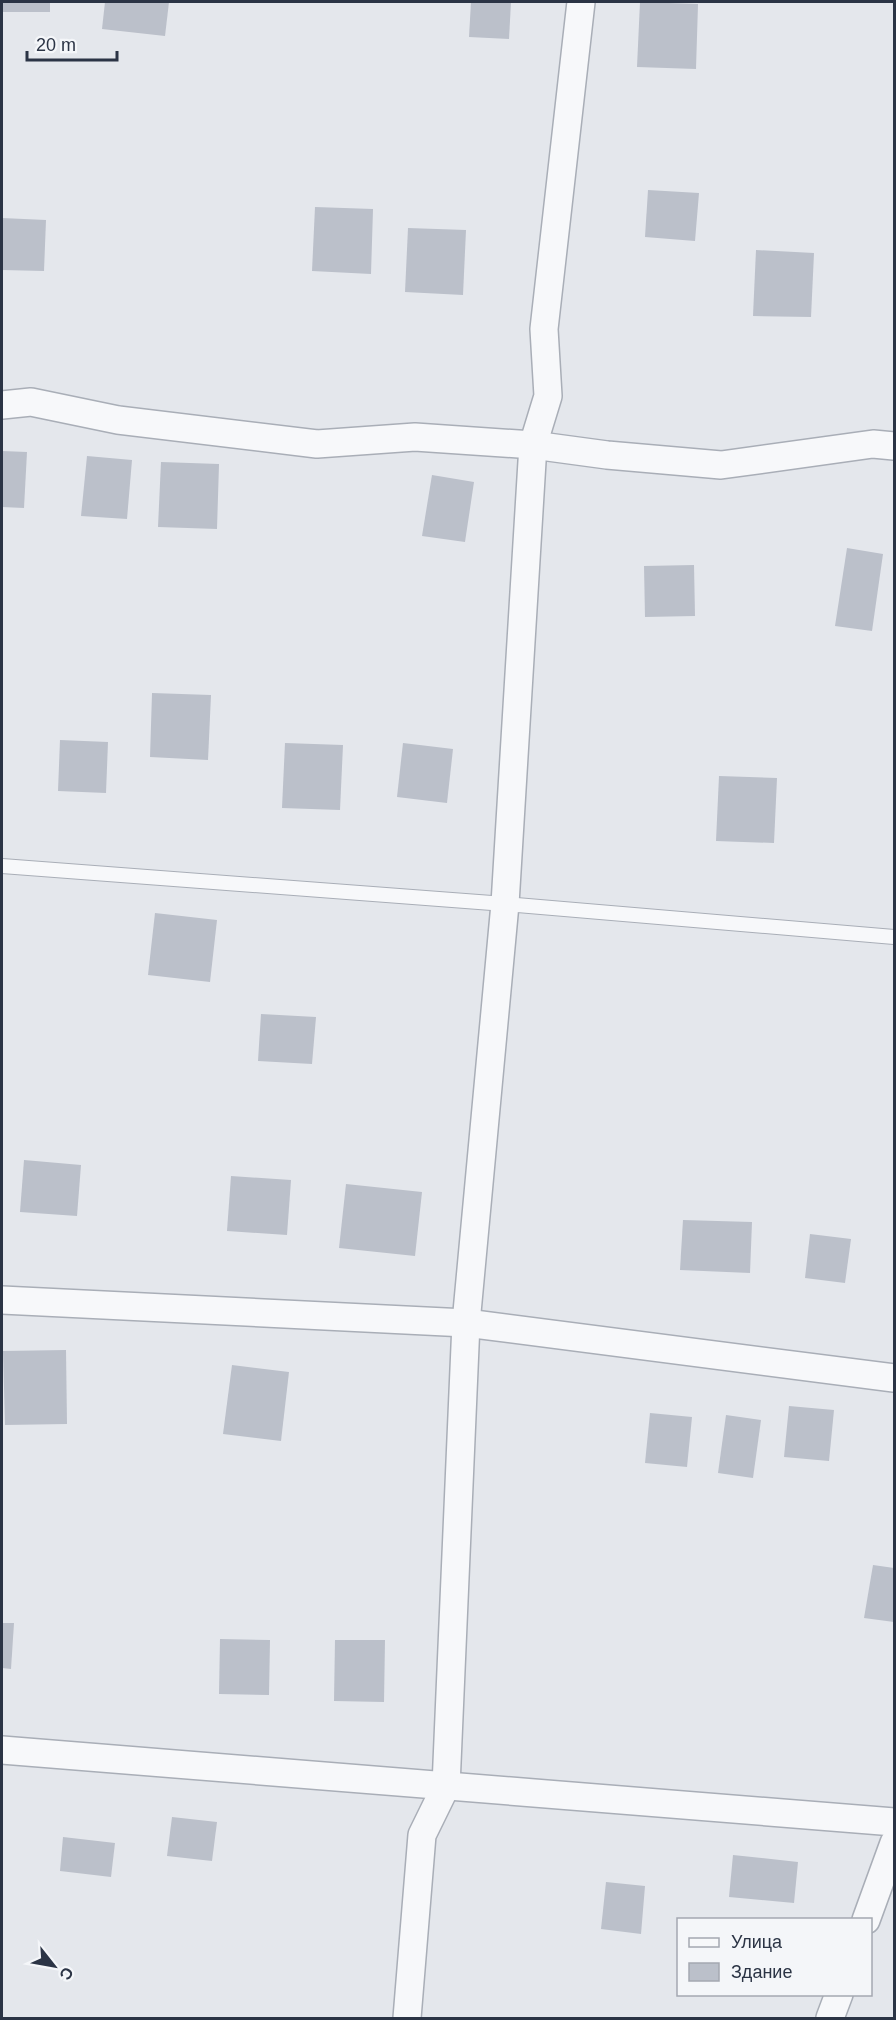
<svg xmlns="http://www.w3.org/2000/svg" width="896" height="2020" viewBox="0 0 896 2020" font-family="Arial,sans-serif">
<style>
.building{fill:#bbc0ca}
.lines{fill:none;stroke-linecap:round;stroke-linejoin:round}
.service-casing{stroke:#a9aeb7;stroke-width:16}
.minor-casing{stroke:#a9aeb7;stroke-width:30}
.service{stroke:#f7f8fa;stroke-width:14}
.minor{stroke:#f7f8fa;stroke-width:27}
</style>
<rect width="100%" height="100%" fill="#e4e7ec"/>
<g class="building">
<rect x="2" y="2" width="48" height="10"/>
<polygon points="105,2 169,2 165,36 102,29"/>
<polygon points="471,2 511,2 509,39 469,37"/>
<polygon points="640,2 698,4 696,69 637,67"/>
<polygon points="648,190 699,193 695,241 645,237"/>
<polygon points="315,207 373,209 371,274 312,271"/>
<polygon points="2,218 46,220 44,271 2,270"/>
<polygon points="408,228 466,230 463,295 405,292"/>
<polygon points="756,250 814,253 811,317 753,316"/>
<polygon points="2,451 27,452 24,508 2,507"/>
<polygon points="87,456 132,460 127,519 81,516"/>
<polygon points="161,462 219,464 217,529 158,527"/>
<polygon points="432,475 474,482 465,542 422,536"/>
<polygon points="847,548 883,554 872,631 835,626"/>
<polygon points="694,565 695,616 645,617 644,566"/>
<polygon points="152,693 211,695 208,760 150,757"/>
<polygon points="60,740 108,742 106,793 58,791"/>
<polygon points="285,743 343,745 340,810 282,808"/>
<polygon points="403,743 453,749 447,803 397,797"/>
<polygon points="719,776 777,778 774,843 716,841"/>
<polygon points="155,913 217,920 210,982 148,975"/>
<polygon points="261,1014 316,1017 312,1064 258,1061"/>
<polygon points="24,1160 81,1165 77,1216 20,1212"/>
<polygon points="231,1176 291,1180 287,1235 227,1231"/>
<polygon points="346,1184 422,1192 415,1256 339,1248"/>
<polygon points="683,1220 752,1222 750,1273 680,1270"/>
<polygon points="810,1234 851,1239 845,1283 805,1278"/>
<polygon points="66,1350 67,1424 5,1425 3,1351"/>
<polygon points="232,1365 289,1372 281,1441 223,1434"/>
<polygon points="789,1406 834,1410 829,1461 784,1457"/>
<polygon points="650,1413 692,1417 687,1467 645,1463"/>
<polygon points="726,1415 761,1420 753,1478 718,1473"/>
<polygon points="873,1565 894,1568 894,1622 864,1618"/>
<polygon points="2,1623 14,1623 11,1669 2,1668"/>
<polygon points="220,1639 270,1640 269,1695 219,1694"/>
<polygon points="335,1640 385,1640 384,1702 334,1701"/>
<polygon points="172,1817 217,1822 212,1861 167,1856"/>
<polygon points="63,1837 115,1843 111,1877 60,1871"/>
<polygon points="733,1855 798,1862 794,1903 729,1897"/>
<polygon points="606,1882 645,1886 641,1934 601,1929"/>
</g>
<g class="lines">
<defs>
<polyline id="service" points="2,866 505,904 894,937"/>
<g id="minor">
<polyline points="2,405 31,402 118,420 317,444 415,437 533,445 607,455 721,465 873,444 894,446"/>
<polyline points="2,1300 466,1323 894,1378"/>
<polyline points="2,1750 894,1822"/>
<polyline points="866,1920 894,1843"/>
<polyline points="407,2018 422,1835 446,1786 466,1323 505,904 533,445 548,396 544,329 581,2"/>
<polyline points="830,2018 839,1994"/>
</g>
</defs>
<use href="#service" class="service-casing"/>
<use href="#minor" class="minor-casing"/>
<use href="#service" class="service"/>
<use href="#minor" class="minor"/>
</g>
<rect width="896" height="2020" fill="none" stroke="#2b3445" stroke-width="6"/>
<rect x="677" y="1918" width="195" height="78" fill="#f4f6f9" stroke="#a4a8b1" stroke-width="1.5"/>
<rect x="689" y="1938" width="30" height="9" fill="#f7f8fa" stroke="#a4a8b1" stroke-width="1.5"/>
<text x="731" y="1948" font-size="18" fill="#2b3445">Улица</text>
<rect x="689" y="1963" width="30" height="18" fill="#bbc0ca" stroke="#a4a8b1" stroke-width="1.5"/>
<text x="731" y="1978" font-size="18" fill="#2b3445">Здание</text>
<g transform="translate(54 1966) rotate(121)" stroke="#f4f6f9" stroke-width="4.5" paint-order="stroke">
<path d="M0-4.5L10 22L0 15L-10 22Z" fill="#2b3445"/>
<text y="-9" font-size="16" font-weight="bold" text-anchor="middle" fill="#2b3445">С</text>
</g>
<path d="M27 51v9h90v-9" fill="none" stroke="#2b3445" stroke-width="3"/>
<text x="36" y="51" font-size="18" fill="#2b3445" stroke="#f4f6f9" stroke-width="4.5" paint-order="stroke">20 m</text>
</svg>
